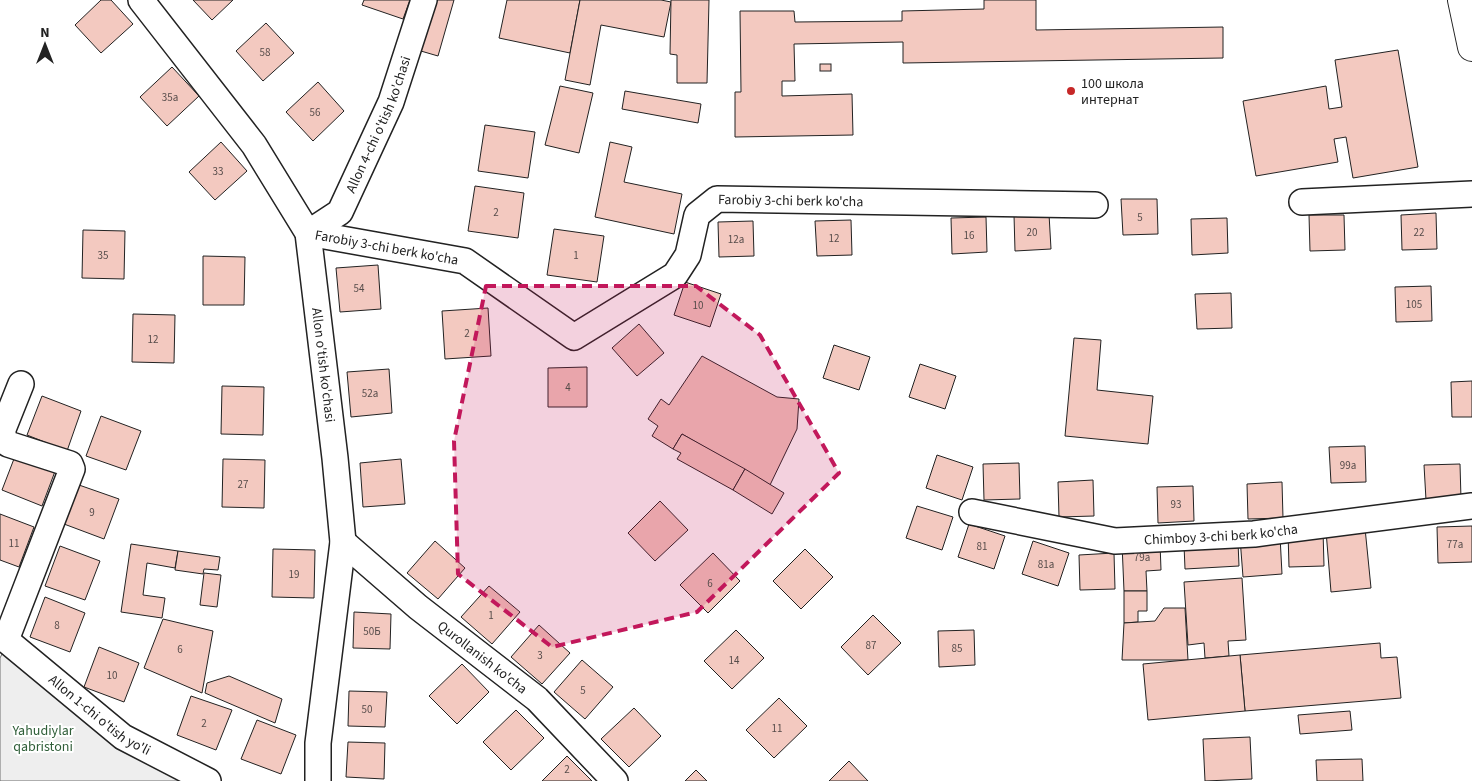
<svg xmlns="http://www.w3.org/2000/svg" width="1472" height="781" viewBox="0 0 1472 781" font-family="'Source Sans 3',sans-serif">
<style>
.green{fill:#eee;stroke:#6f6f6f}
.building{fill:#f3c9c0;stroke:#222}
.lines{fill:none;stroke-linecap:round;stroke-linejoin:round}
.street-casing{stroke:#222;stroke-width:28}
.secondary-casing{stroke:#222;stroke-width:30}
.street{stroke:#fff;stroke-width:25}
.secondary{stroke:#fff;stroke-width:28}
.marked{fill:#c2185b;fill-opacity:0.2;stroke:#c2185b;stroke-width:4;stroke-dasharray:10 6;stroke-linejoin:round}
.poi-dot{fill:#c62828;stroke:#fff;stroke-width:2}
.labels{text-anchor:middle;stroke-width:4;stroke-linejoin:round;paint-order:stroke}
.number-label{font-size:11px;fill:#564c4a}
.poi-label{font-size:14px;fill:#222;stroke:#fff;text-anchor:start}
.street-label{font-size:14px;fill:#222;stroke:#fff}
.park-label{font-size:14px;fill:#2f5e38;stroke:#fff}
</style>
<rect width="100%" height="100%" fill="#fff"/>
<polygon class="green" points="3,652 194,781 0,781 0,658"/>
<g class="building">
<polygon points="101,0 111,0 133,24 101,53 75,25"/>
<polygon points="193,0 233,0 212,20"/>
<polygon points="364,0 410,0 403,19 362,5"/>
<polygon points="427,0 454,0 438,56 414,49"/>
<polygon points="507,0 580,0 570,53 499,38"/>
<polygon points="580,0 661,0 671,2 664,37 601,25 590,85 565,80"/>
<polygon points="671,0 709,0 707,83 677,83 677,55 670,54"/>
<polygon points="984,0 1036,0 1036,30 1223,27 1223,58 903,63 903,42 794,44 795,81 782,81 782,96 852,94 853,135 735,137 735,92 741,92 740,11 794,11 795,22 902,21 902,11 984,9"/>
<polygon points="266,23 294,53 263,81 236,51"/>
<polygon points="1398,50 1418,167 1353,178 1346,137 1334,139 1338,162 1256,176 1243,101 1326,86 1329,109 1342,107 1335,60"/>
<rect x="820" y="64" width="11" height="7"/>
<polygon points="172,67 199,96 167,126 140,97"/>
<polygon points="318,82 344,111 313,141 286,112"/>
<polygon points="560,86 593,93 579,153 545,145"/>
<polygon points="625,91 701,104 698,123 622,109"/>
<polygon points="485,125 535,132 528,178 478,171"/>
<polygon points="221,142 247,171 215,200 189,172"/>
<polygon points="610,142 632,147 624,182 682,194 674,234 595,217"/>
<polygon points="475,186 524,193 518,238 468,231"/>
<polygon points="1121,199 1157,199 1158,234 1123,235"/>
<polygon points="1436,213 1437,249 1402,250 1401,215"/>
<polygon points="1049,214 1051,249 1015,251 1014,215"/>
<polygon points="1309,215 1344,215 1345,250 1310,251"/>
<polygon points="986,217 987,252 952,254 951,218"/>
<polygon points="1227,218 1228,253 1192,255 1191,219"/>
<polygon points="851,220 852,255 817,256 815,221"/>
<polygon points="753,221 754,256 719,257 718,222"/>
<polygon points="554,229 604,236 597,282 547,275"/>
<polygon points="83,230 125,231 124,279 82,278"/>
<polygon points="203,256 245,257 244,305 203,305"/>
<polygon points="378,265 381,309 340,312 336,268"/>
<polygon points="685,282 721,294 710,327 674,315"/>
<polygon points="1431,286 1432,321 1396,322 1395,287"/>
<polygon points="1231,293 1232,328 1197,329 1195,294"/>
<polygon points="488,308 491,356 445,359 442,311"/>
<polygon points="133,314 175,315 174,363 132,362"/>
<polygon points="639,324 664,353 637,376 612,348"/>
<polygon points="1074,338 1101,340 1097,390 1153,396 1148,444 1065,436"/>
<polygon points="834,345 870,357 859,390 823,378"/>
<polygon points="702,356 777,397 799,399 797,429 770,485 682,434 673,449 652,436 658,426 648,419 661,399 669,405"/>
<polygon points="920,364 956,376 945,409 909,397"/>
<polygon points="587,367 587,407 548,407 548,368"/>
<polygon points="389,369 392,413 351,417 347,372"/>
<polygon points="1472,381 1472,417 1452,417 1451,382"/>
<polygon points="222,386 264,387 263,435 221,434"/>
<polygon points="42,396 81,411 67,451 27,435"/>
<polygon points="101,416 141,431 126,470 86,456"/>
<polygon points="682,434 745,469 733,490 677,459 681,453 673,449"/>
<polygon points="1365,446 1366,482 1331,483 1329,447"/>
<polygon points="17,451 57,466 42,506 2,490"/>
<polygon points="937,455 973,467 962,500 926,488"/>
<polygon points="223,459 265,460 264,508 222,507"/>
<polygon points="401,459 405,504 363,507 360,463"/>
<polygon points="1019,463 1020,499 984,500 983,464"/>
<polygon points="1460,464 1461,499 1426,500 1424,465"/>
<polygon points="745,469 784,493 772,514 733,490"/>
<polygon points="1093,480 1094,516 1059,517 1058,482"/>
<polygon points="1282,482 1283,518 1248,519 1247,484"/>
<polygon points="79,485 119,499 104,539 64,524"/>
<polygon points="1193,486 1194,521 1158,523 1157,487"/>
<polygon points="660,501 688,530 655,561 628,533"/>
<polygon points="917,506 953,517 942,550 906,538"/>
<polygon points="0,514 34,527 19,567 0,560"/>
<polygon points="969,524 1005,536 994,569 958,557"/>
<polygon points="1472,526 1472,562 1438,563 1437,527"/>
<polygon points="1365,528 1371,588 1331,592 1326,531"/>
<polygon points="1323,530 1324,566 1289,567 1288,532"/>
<polygon points="1280,536 1282,574 1243,577 1240,538"/>
<polygon points="435,541 465,568 438,599 407,573"/>
<polygon points="1033,541 1069,553 1058,586 1022,574"/>
<polygon points="1238,542 1239,566 1185,569 1184,545"/>
<polygon points="1160,543 1161,570 1146,571 1147,591 1124,591 1122,544"/>
<polygon points="131,544 178,551 175,568 147,563 143,595 165,598 162,618 121,612"/>
<polygon points="60,546 100,561 85,600 45,586"/>
<polygon points="273,549 315,550 314,598 272,597"/>
<polygon points="805,549 833,577 801,609 773,581"/>
<polygon points="178,551 220,557 218,570 204,569 203,574 175,570"/>
<polygon points="713,553 740,581 708,613 680,585"/>
<polygon points="1114,553 1115,589 1080,590 1079,555"/>
<polygon points="204,573 221,575 217,607 200,605"/>
<polygon points="1242,578 1246,640 1228,641 1229,656 1205,658 1204,643 1188,645 1184,582"/>
<polygon points="489,586 520,612 492,644 461,617"/>
<polygon points="1124,591 1147,591 1147,611 1138,611 1138,622 1124,623"/>
<polygon points="45,597 85,613 70,652 30,637"/>
<polygon points="1164,608 1185,608 1188,660 1122,660 1124,623 1155,621"/>
<polygon points="354,612 391,614 390,649 353,648"/>
<polygon points="873,615 901,643 868,675 841,647"/>
<polygon points="163,619 213,631 202,693 144,668"/>
<polygon points="539,625 570,653 542,684 511,657"/>
<polygon points="736,630 764,658 732,689 704,661"/>
<polygon points="974,630 975,665 939,667 938,631"/>
<polygon points="1380,643 1381,658 1397,657 1401,698 1245,711 1240,655"/>
<polygon points="99,647 139,663 124,702 84,687"/>
<polygon points="1240,655 1245,711 1148,720 1143,664"/>
<polygon points="582,660 613,687 585,719 554,692"/>
<polygon points="462,664 489,692 457,724 429,696"/>
<polygon points="229,676 282,699 275,723 205,693 207,683"/>
<polygon points="349,691 387,692 385,727 348,726"/>
<polygon points="191,696 232,710 216,750 177,735"/>
<polygon points="779,698 807,726 774,758 746,730"/>
<polygon points="634,708 661,736 629,767 601,739"/>
<polygon points="516,710 544,738 511,770 483,742"/>
<polygon points="1350,711 1352,730 1300,734 1298,715"/>
<polygon points="257,720 296,735 281,774 241,759"/>
<polygon points="1250,737 1252,779 1205,781 1203,739"/>
<polygon points="348,742 385,743 384,779 346,777"/>
<polygon points="567,756 592,781 542,781"/>
<polygon points="1362,759 1363,781 1317,781 1316,760"/>
<polygon points="849,761 868,781 829,781"/>
<polygon points="696,770 707,781 685,781"/>
</g>
<g class="lines">
<defs>
<g id="street">
<path id="s1" d="M141,0l113,145 54,88 27,225 8,84 -25,201v38"/>
<polyline points="1302,202 1472,194"/>
<path id="s2" d="M308,233l157,28 109,76 101,-62 13,-20 9,-40 20,-16 378,6"/>
<path id="s3" d="M308,233l32,-21 51,-110 33,-102"/>
<path id="s4" d="M972,512l143,29 139,-7 218,-28"/>
<path id="s5" d="M343,542l75,65 119,92 78,82"/>
<path id="s6" d="M0,635l123,102 85,44"/>
<polyline points="6,640 72,469 70,464 8,444 3,437 3,429 21,384"/>
</g>
<polyline id="secondary" points="1462,0 1472,47"/>
</defs>
<use href="#street" class="street-casing"/>
<use href="#secondary" class="secondary-casing"/>
<use href="#street" class="street"/>
<use href="#secondary" class="secondary"/>
</g>
<path class="marked" d="M486,286h210l64,49 79,138 -142,139 -145,35 -94,-73 -4,-133z"/>
<circle class="poi-dot" cx="1071" cy="91" r="5"/>
<g class="labels">
<g class="number-label">
<text x="265" y="56">58</text>
<text x="170" y="101">35a</text>
<text x="315" y="116">56</text>
<text x="218" y="175">33</text>
<text x="496" y="216">2</text>
<text x="1140" y="221">5</text>
<text x="1032" y="236">20</text>
<text x="1419" y="236">22</text>
<text x="969" y="239">16</text>
<text x="834" y="242">12</text>
<text x="736" y="243">12a</text>
<text x="103" y="259">35</text>
<text x="576" y="259">1</text>
<text x="359" y="292">54</text>
<text x="1414" y="308">105</text>
<text x="698" y="309">10</text>
<text x="467" y="337">2</text>
<text x="153" y="343">12</text>
<text x="568" y="391">4</text>
<text x="370" y="397">52a</text>
<text x="1348" y="469">99a</text>
<text x="243" y="488">27</text>
<text x="1176" y="508">93</text>
<text x="92" y="516">9</text>
<text x="14" y="547">11</text>
<text x="1455" y="548">77a</text>
<text x="982" y="550">81</text>
<text x="1142" y="561">79a</text>
<text x="1046" y="568">81a</text>
<text x="294" y="578">19</text>
<text x="710" y="587">6</text>
<text x="491" y="619">1</text>
<text x="57" y="629">8</text>
<text x="372" y="635">50Б</text>
<text x="871" y="649">87</text>
<text x="957" y="652">85</text>
<text x="180" y="653">6</text>
<text x="540" y="659">3</text>
<text x="734" y="664">14</text>
<text x="112" y="679">10</text>
<text x="583" y="694">5</text>
<text x="367" y="713">50</text>
<text x="204" y="727">2</text>
<text x="777" y="732">11</text>
<text x="567" y="773">2</text>
</g>
<g class="poi-label">
<text x="1081" y="88">100 школа<tspan x="1081" dy="16">интернат</tspan></text>
</g>
<g class="street-label">
<text dy="5" stroke="none"><textPath href="#s3" startOffset="134">Allon 4-chi o'tish ko'chasi</textPath></text>
<text dy="5" stroke="none"><textPath href="#s2" startOffset="575">Farobiy 3-chi berk ko'cha</textPath></text>
<text dy="5" stroke="none"><textPath href="#s2" startOffset="80">Farobiy 3-chi berk ko'cha</textPath></text>
<text dy="5" stroke="none"><textPath href="#s1" startOffset="420">Allon o'tish ko'chasi</textPath></text>
<text dy="5" stroke="none"><textPath href="#s4" startOffset="252">Chimboy 3-chi berk ko'cha</textPath></text>
<text dy="5" stroke="none"><textPath href="#s5" startOffset="181">Qurollanish ko'cha</textPath></text>
<text dy="5" stroke="none"><textPath href="#s6" startOffset="128">Allon 1-chi o'tish yo'li</textPath></text>
</g>
<g class="park-label">
<text x="43" y="735">Yahudiylar<tspan x="43" dy="16">qabristoni</tspan></text>
</g>
</g>
<g transform="translate(45 45)" stroke="#ffffff" stroke-width="4" paint-order="stroke">
<path d="M0-4L9 19L0 12L-9 19Z" fill="#222222"/>
<text y="-8" font-size="14" font-weight="bold" text-anchor="middle" fill="#222222">N</text>
</g>
</svg>
